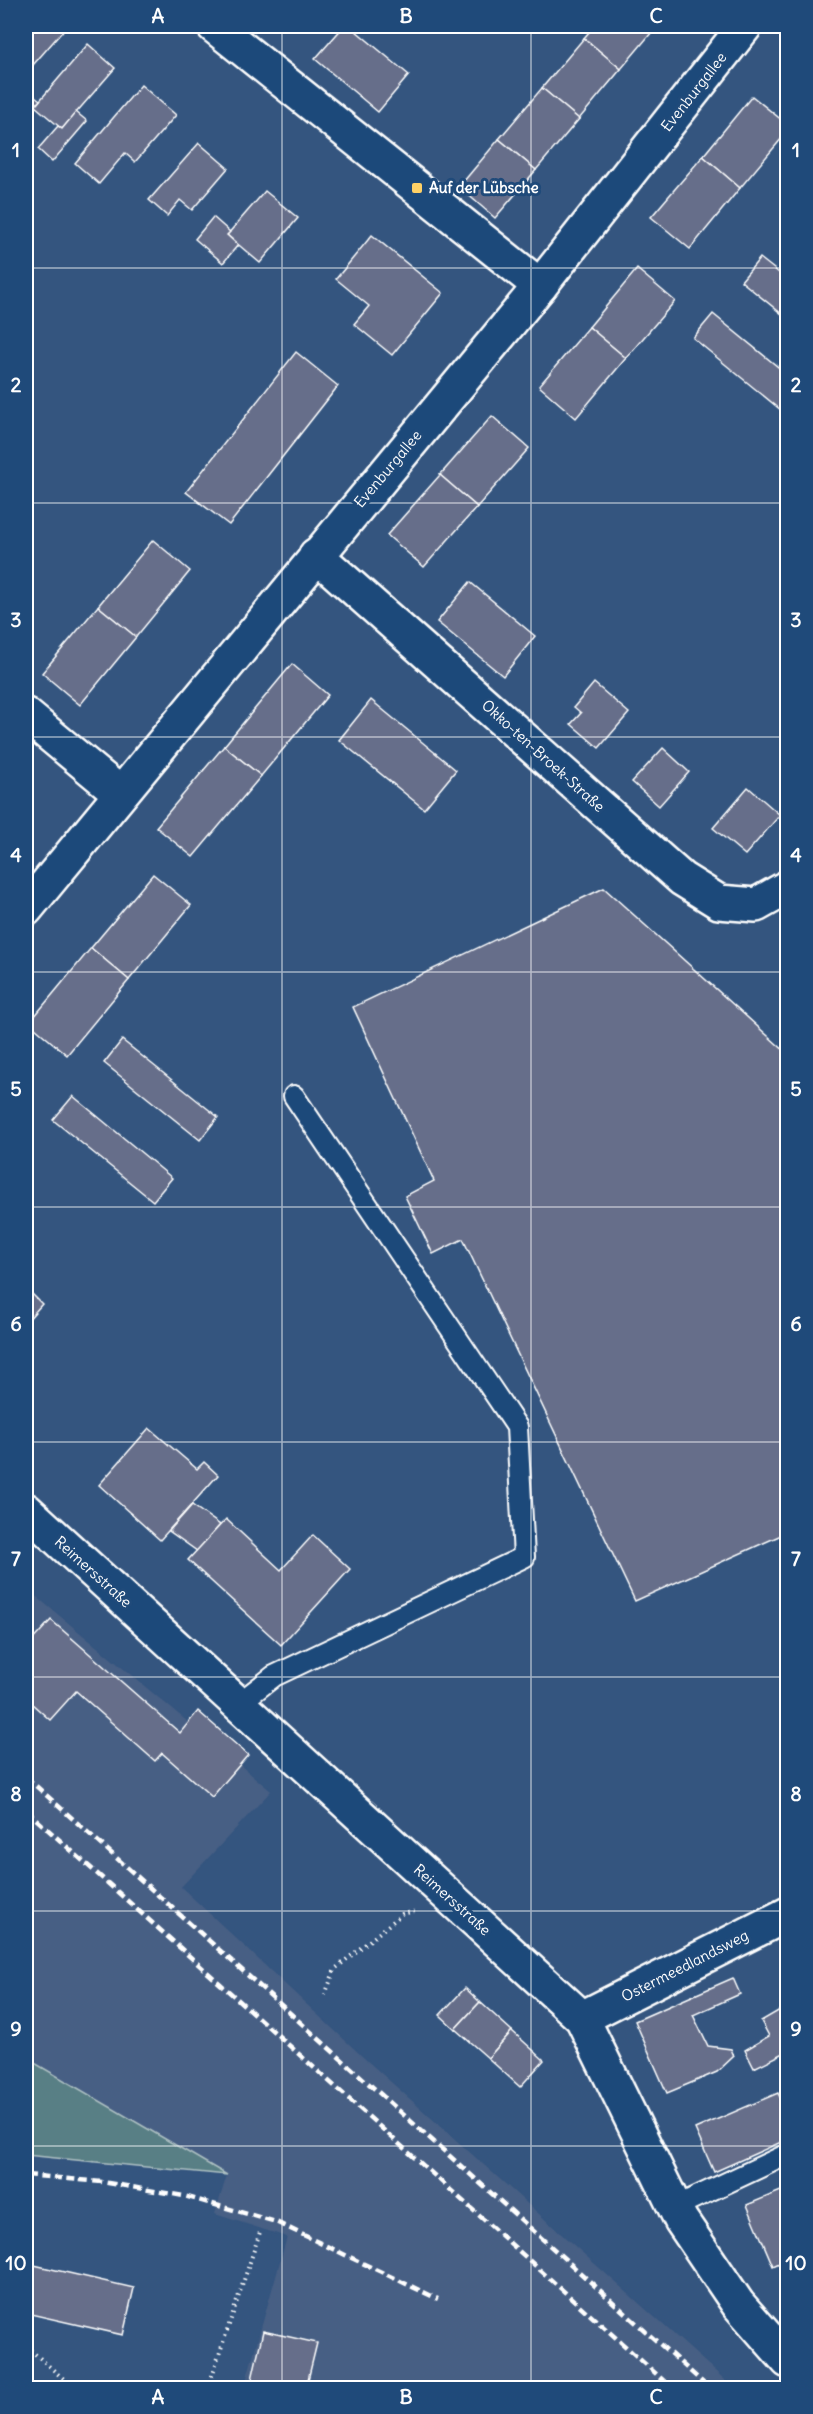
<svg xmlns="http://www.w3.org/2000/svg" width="813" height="2414" viewBox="0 0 813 2414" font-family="Delius,sans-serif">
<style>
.built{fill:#475f84}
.green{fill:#597f85;stroke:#acbfc2;stroke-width:1.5}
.building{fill:#666e8a;stroke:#fff;stroke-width:1.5}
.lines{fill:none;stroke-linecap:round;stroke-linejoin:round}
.service-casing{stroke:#fff;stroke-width:24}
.minor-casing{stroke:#fff;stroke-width:38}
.path{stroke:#fff;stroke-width:4;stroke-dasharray:1.5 4.5;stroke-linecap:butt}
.service{stroke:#1f4a7a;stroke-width:20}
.minor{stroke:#1f4a7a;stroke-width:33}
.rail{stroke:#fff;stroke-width:4.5;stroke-dasharray:9 4.5;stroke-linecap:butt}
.grid{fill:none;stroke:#fff;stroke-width:1.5;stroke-opacity:0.55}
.poi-dot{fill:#ffd166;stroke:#1f4a7a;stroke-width:2}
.labels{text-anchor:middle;stroke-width:6;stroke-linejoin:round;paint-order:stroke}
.street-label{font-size:15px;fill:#fff;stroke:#1f4a7a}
.poi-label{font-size:15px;font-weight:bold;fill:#fff;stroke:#1f4a7a;text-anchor:start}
.neatline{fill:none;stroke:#fff;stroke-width:2}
.grid-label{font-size:20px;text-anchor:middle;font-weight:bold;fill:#fff}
</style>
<rect width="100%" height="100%" fill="#34557f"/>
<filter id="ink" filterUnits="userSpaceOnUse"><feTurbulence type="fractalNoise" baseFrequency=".0167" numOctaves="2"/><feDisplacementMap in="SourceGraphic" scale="12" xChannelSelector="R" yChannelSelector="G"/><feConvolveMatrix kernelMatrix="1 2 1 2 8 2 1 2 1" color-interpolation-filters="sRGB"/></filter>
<g filter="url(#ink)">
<polygon class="built" points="26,1588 271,1791 181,1887 364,2058 734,2388 244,2388 287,2237 215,2214 227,2175 26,2058"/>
<polygon class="green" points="26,2058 227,2175 26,2155"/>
<g class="building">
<polygon points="26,26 67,26 26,73"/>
<polygon points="344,26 350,26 409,75 378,112 315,59"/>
<polygon points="594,26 657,26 621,69 584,38"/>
<polygon points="584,38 621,69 579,119 542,88"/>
<polygon points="88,44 115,68 62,129 35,106"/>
<polygon points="141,85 176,115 135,162 125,153 99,184 75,163"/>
<polygon points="542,88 579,119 536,170 499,139"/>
<polygon points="31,93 40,100 26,117 26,99"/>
<polygon points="752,96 788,125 788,131 740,188 703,156"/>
<polygon points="76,112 87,121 52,162 38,149 58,126 62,129"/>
<polygon points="499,139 536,170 495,218 459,187"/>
<polygon points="199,143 228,168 192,210 180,200 167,216 149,200"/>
<polygon points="703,156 740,188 690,249 651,217"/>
<polygon points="265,191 298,218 260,263 227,235"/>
<polygon points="213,217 230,232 227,235 238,245 223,263 195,239"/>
<polygon points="372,235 443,293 392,355 354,324 369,306 336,279"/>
<polygon points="760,258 788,280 788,319 741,281"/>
<polygon points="637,269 675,301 626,358 589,327"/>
<polygon points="713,314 788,375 787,415 693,338"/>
<polygon points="589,327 626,358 576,418 539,386"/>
<polygon points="296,352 338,386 229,525 186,492"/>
<polygon points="492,416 529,448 477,507 440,475"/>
<polygon points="440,475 477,507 424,567 387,535"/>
<polygon points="153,540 190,571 136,637 98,606"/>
<polygon points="470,582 535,636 503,676 437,622"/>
<polygon points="98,606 136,637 80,705 42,673"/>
<polygon points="292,664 328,695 261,776 224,746"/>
<polygon points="594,683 629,713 599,748 571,724 581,713 574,707"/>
<polygon points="371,700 456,770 424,809 339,740"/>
<polygon points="224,746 261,776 193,857 156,827"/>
<polygon points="663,748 689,772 659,806 632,782"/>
<polygon points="748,787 780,815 745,855 713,828"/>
<polygon points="153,874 191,905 129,980 91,948"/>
<polygon points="604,888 788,1054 788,1532 635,1601 463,1239 433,1254 405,1196 434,1181 353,1007"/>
<polygon points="91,948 129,980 67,1055 29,1023"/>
<polygon points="122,1040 218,1117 200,1140 104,1063"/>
<polygon points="26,1067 31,1072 26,1079"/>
<polygon points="73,1096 172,1178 153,1201 53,1120"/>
<polygon points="26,1288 42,1304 26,1322"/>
<polygon points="149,1428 197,1469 204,1462 218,1475 160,1540 99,1485"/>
<polygon points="192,1505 220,1525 197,1551 169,1531"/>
<polygon points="226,1519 281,1570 313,1535 350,1569 281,1645 188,1560"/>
<polygon points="51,1620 180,1733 198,1711 248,1755 212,1797 162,1753 155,1761 76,1691 50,1720 31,1703 28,1706 26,1704 26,1643 28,1645"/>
<polygon points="733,1978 740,1994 693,2015 708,2046 731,2049 734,2056 717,2072 667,2093 635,2021"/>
<polygon points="465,1988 480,2002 455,2029 440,2015"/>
<polygon points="788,1991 788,2051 754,2068 745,2050 769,2036 761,2021 787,2006 781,1995"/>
<polygon points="480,2002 512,2031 488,2058 455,2029"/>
<polygon points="512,2031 544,2060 520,2087 488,2058"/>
<polygon points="778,2093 788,2115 788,2139 714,2172 695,2129"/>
<polygon points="788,2188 788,2259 773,2266 747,2205"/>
<polygon points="34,2265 134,2288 123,2335 26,2313 26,2304"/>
<polygon points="263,2331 317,2343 306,2388 250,2388"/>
</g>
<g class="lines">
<defs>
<g id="service">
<polyline points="238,1704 274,1676 524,1557 517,1427 294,1096"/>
<polyline points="675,2207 788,2154"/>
</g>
<g id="minor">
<polyline points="214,26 540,286"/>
<polyline points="316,555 682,879 719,902 756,905 788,887"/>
<polyline points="26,715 120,793"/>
<polyline points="26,909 540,286 745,26"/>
<polyline points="26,1510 582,2018 681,2220 738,2304 788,2361"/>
<polyline points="582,2018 788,1914"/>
</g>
</defs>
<use href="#service" class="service-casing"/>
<use href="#minor" class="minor-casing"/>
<g class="path">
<polyline points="325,1995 335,1969 402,1914 415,1911"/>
<polyline points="26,2346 74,2388"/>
<polyline points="208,2388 260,2232"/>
</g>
<use href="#service" class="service"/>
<use href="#minor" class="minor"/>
<g class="rail">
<polyline points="26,1777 709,2388"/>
<polyline points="26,1810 672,2388"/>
<polyline points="26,2175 102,2182 184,2196 276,2222 438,2299"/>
</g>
</g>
</g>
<path class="grid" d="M282,26v2362M531,26v2362M26,268h762M26,503h762M26,737h762M26,972h762M26,1207h762M26,1442h762M26,1677h762M26,1911h762M26,2146h762"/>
<rect class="poi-dot" x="411" y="182" width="12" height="12" rx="3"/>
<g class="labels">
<g class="street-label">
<text transform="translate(694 92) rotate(-52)" y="5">Evenburgallee</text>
<text transform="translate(388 469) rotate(-50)" y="5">Evenburgallee</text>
<text transform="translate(543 756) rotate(42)" y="5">Okko-ten-Broek-Straße</text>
<text transform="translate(93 1572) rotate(42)" y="5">Reimersstraße</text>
<text transform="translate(452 1900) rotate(42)" y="5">Reimersstraße</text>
<text transform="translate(685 1966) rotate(-27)" y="5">Ostermeedlandsweg</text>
</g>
<g class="poi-label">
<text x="429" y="193">Auf der Lübsche</text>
</g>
</g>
<rect width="813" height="2414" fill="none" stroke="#1f4a7a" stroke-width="66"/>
<rect x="33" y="33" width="747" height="2348" class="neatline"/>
<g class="grid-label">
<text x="158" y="23">A</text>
<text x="406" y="23">B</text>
<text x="656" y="23">C</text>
<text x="16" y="157">1</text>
<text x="796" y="157">1</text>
<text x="16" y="392">2</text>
<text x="796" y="392">2</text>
<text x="16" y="627">3</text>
<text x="796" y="627">3</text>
<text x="16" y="862">4</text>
<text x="796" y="862">4</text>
<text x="16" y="1096">5</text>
<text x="796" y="1096">5</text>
<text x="16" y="1331">6</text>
<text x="796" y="1331">6</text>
<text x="16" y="1566">7</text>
<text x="796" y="1566">7</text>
<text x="16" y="1801">8</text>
<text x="796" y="1801">8</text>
<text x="16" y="2036">9</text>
<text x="796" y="2036">9</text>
<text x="16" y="2270">10</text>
<text x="796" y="2270">10</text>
<text x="158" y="2404">A</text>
<text x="406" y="2404">B</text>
<text x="656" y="2404">C</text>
</g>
</svg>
